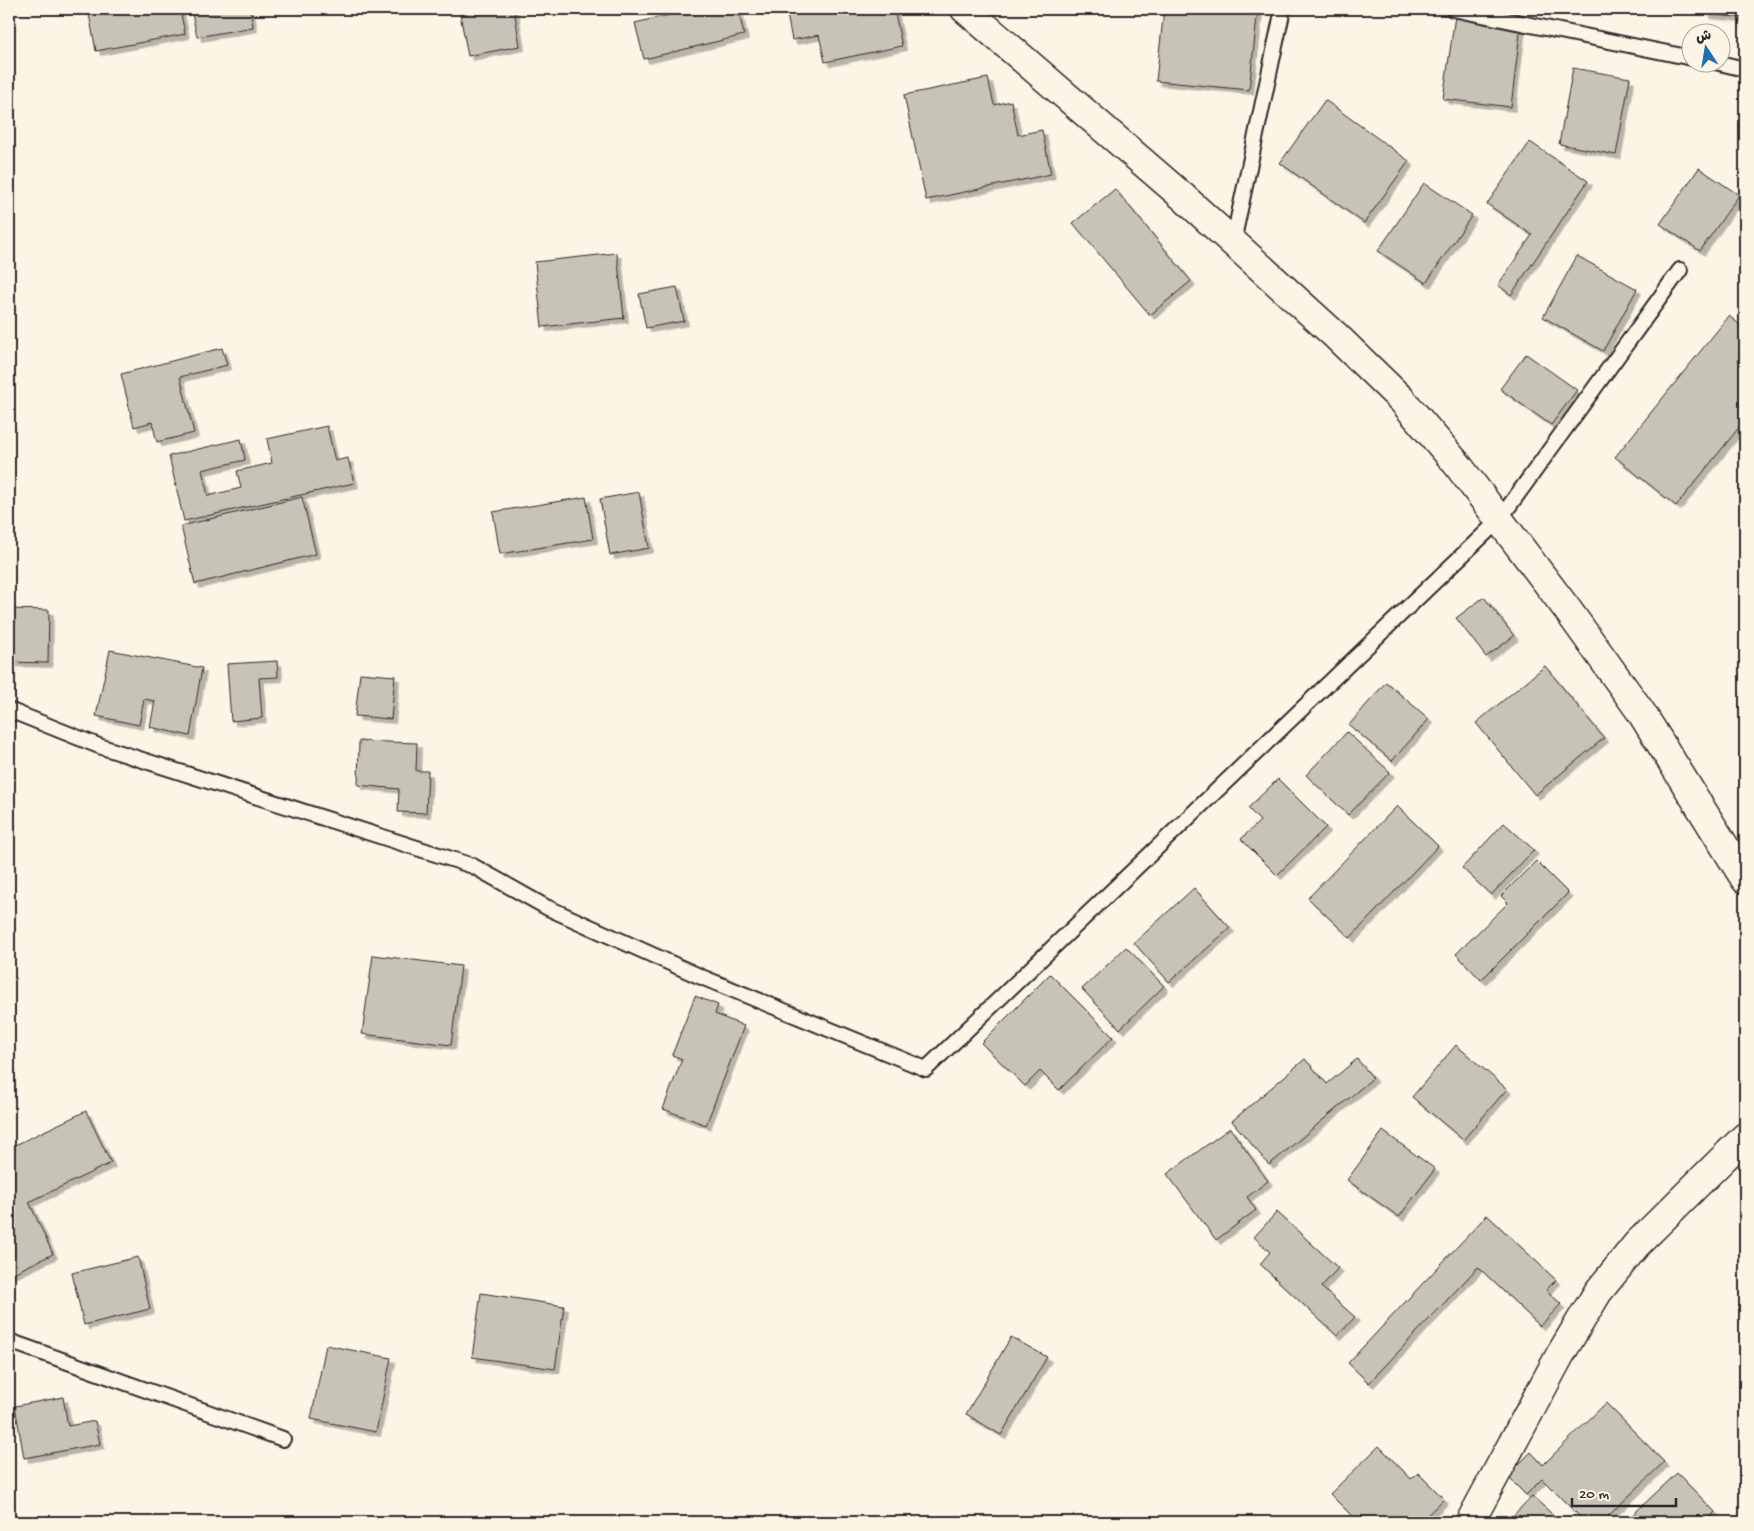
<svg xmlns="http://www.w3.org/2000/svg" width="1754" height="1531" viewBox="0 0 1754 1531" font-family="'Gochi Hand','Playpen Sans Arabic',sans-serif">
<style>
.building{fill:#c8c3b7;stroke:#2b2b2b;filter:url(#shadow)}
.lines{fill:none;stroke-linecap:round;stroke-linejoin:round}
.lane-casing{stroke:#2b2b2b;stroke-width:18}
.street-casing{stroke:#2b2b2b;stroke-width:31}
.secondary-casing{stroke:#2b2b2b;stroke-width:31}
.lane{stroke:#fcf5e5;stroke-width:14}
.street{stroke:#fcf5e5;stroke-width:28}
.secondary{stroke:#fcf5e5;stroke-width:28}
</style>
<defs>
<filter id="shadow"><feDropShadow dx="4.5" dy="4.5" stdDeviation="0" flood-color="#0004"/></filter>
</defs>
<rect width="100%" height="100%" fill="#fcf5e5"/>
<filter id="ink" filterUnits="userSpaceOnUse"><feTurbulence type="fractalNoise" baseFrequency=".02" numOctaves="2"/><feDisplacementMap in="SourceGraphic" scale="10" xChannelSelector="R" yChannelSelector="G"/><feConvolveMatrix kernelMatrix="1 2 1 2 8 2 1 2 1" color-interpolation-filters="sRGB"/></filter>
<g filter="url(#ink)">
<g class="building">
<polygon points="88,9 180,9 185,34 96,51"/>
<polygon points="191,9 250,9 253,27 197,37"/>
<polygon points="459,9 514,9 520,46 468,56"/>
<polygon points="694,9 738,9 744,35 644,59 635,23"/>
<polygon points="786,9 894,9 902,46 825,62 819,35 792,40"/>
<polygon points="1164,9 1258,9 1249,90 1156,81"/>
<polygon points="1706,9 1745,9 1745,18 1706,14"/>
<polygon points="1455,16 1521,24 1511,107 1443,99"/>
<polygon points="1573,68 1630,78 1616,155 1559,144"/>
<polygon points="988,78 994,105 1011,101 1018,135 1042,130 1051,174 926,200 904,95"/>
<polygon points="1325,100 1409,161 1364,223 1280,163"/>
<polygon points="1530,142 1588,181 1511,295 1498,285 1532,235 1487,204"/>
<polygon points="1699,168 1739,195 1700,251 1660,224"/>
<polygon points="1424,183 1472,215 1426,283 1378,251"/>
<polygon points="1115,189 1191,281 1150,315 1073,223"/>
<polygon points="617,253 624,318 542,327 535,262"/>
<polygon points="1577,256 1637,289 1603,351 1543,317"/>
<polygon points="677,287 684,321 646,328 639,294"/>
<polygon points="1729,316 1745,329 1745,420 1676,506 1615,457"/>
<polygon points="222,348 227,365 180,377 194,433 157,442 152,422 134,427 121,374"/>
<polygon points="1526,354 1577,390 1551,425 1500,389"/>
<polygon points="327,426 335,461 348,458 354,483 184,521 169,456 241,439 245,460 202,470 208,496 241,488 237,471 272,463 267,439"/>
<polygon points="639,492 649,548 610,555 600,499"/>
<polygon points="302,497 316,554 195,584 181,526"/>
<polygon points="586,497 593,539 500,554 493,512"/>
<polygon points="1484,597 1514,636 1486,657 1456,618"/>
<polygon points="9,609 49,610 48,663 9,662"/>
<polygon points="110,650 202,668 190,736 150,727 155,701 144,699 139,725 96,716"/>
<polygon points="277,661 278,677 259,678 262,718 231,721 227,664"/>
<polygon points="1545,666 1604,738 1535,795 1476,723"/>
<polygon points="360,673 395,676 391,719 355,716"/>
<polygon points="1386,682 1429,719 1392,761 1349,725"/>
<polygon points="1347,732 1390,772 1348,815 1306,775"/>
<polygon points="359,741 417,743 416,771 428,771 426,813 398,812 399,789 358,785"/>
<polygon points="1278,779 1326,827 1277,875 1241,839 1260,821 1248,808"/>
<polygon points="1397,806 1438,846 1350,938 1308,898"/>
<polygon points="1504,823 1534,850 1491,895 1462,868"/>
<polygon points="1536,861 1568,893 1481,980 1456,954 1508,903 1501,896"/>
<polygon points="1194,888 1230,928 1169,982 1134,943"/>
<polygon points="1126,947 1164,986 1120,1029 1082,989"/>
<polygon points="373,955 461,966 451,1045 362,1034"/>
<polygon points="1050,974 1113,1037 1059,1090 1040,1071 1025,1086 981,1043"/>
<polygon points="695,996 718,1005 715,1014 744,1026 706,1125 663,1109 682,1059 672,1055"/>
<polygon points="1456,1045 1507,1089 1463,1140 1412,1097"/>
<polygon points="1305,1059 1327,1084 1357,1059 1373,1078 1269,1165 1232,1121"/>
<polygon points="86,1111 111,1163 29,1202 53,1254 9,1275 9,1148"/>
<polygon points="1230,1128 1268,1181 1247,1197 1256,1210 1216,1240 1167,1174"/>
<polygon points="1383,1131 1435,1169 1399,1217 1347,1180"/>
<polygon points="1277,1212 1338,1268 1321,1287 1355,1317 1337,1336 1260,1264 1270,1252 1254,1237"/>
<polygon points="1487,1215 1556,1280 1546,1290 1561,1304 1540,1326 1478,1267 1369,1383 1348,1363"/>
<polygon points="138,1257 150,1309 84,1325 72,1273"/>
<polygon points="481,1293 564,1306 555,1369 472,1357"/>
<polygon points="1011,1337 1047,1357 1001,1435 966,1414"/>
<polygon points="326,1345 391,1358 376,1432 311,1419"/>
<polygon points="63,1397 68,1426 95,1421 100,1444 24,1458 15,1406"/>
<polygon points="1606,1403 1664,1462 1602,1522 1585,1522 1542,1479 1526,1495 1507,1476 1531,1452 1543,1465"/>
<polygon points="1379,1446 1411,1479 1418,1473 1444,1499 1420,1522 1358,1522 1330,1494"/>
<polygon points="1677,1473 1715,1512 1705,1522 1625,1522"/>
<polygon points="1532,1496 1561,1522 1507,1522"/>
</g>
<g class="lines">
<defs>
<g id="lane">
<polyline points="1453,9 1692,58"/>
<polyline points="1715,62 1745,69"/>
<polyline points="1233,242 1283,9"/>
<polyline points="9,710 99,746 473,866 546,907 699,976 926,1069 1499,520 1680,270"/>
<polyline points="9,1341 283,1439"/>
</g>
<polyline id="street" points="1470,1522 1560,1355 1598,1292 1637,1244 1745,1137"/>
<polyline id="secondary" points="965,9 1182,196 1336,336 1402,400 1457,464 1567,609 1641,712 1745,879"/>
</defs>
<use href="#lane" class="lane-casing"/>
<use href="#street" class="street-casing"/>
<use href="#secondary" class="secondary-casing"/>
<use href="#lane" class="lane"/>
<use href="#street" class="street"/>
<use href="#secondary" class="secondary"/>
</g>
</g>
<rect width="1754" height="1531" fill="none" stroke="#fcf5e5" stroke-width="30"/>
<rect x="15" y="15" width="1724" height="1501" fill="none" stroke="#2b2b2b" stroke-width="2" filter="url(#ink)"/>
<g transform="translate(1706 48) rotate(348)"><circle r="24" fill="#fcf5e5" stroke="#a8a49b"/>
<path d="M0-4L9 19L0 12L-9 19Z" fill="#1f6fb2"/>
<text y="-8" font-size="14" font-weight="bold" text-anchor="middle" fill="#2b2b2b">ش</text>
</g>
<path d="M1572 1498v8h104v-8" fill="none" stroke="#2b2b2b" stroke-width="2.5"/>
<text x="1579" y="1498" font-size="15" fill="#2b2b2b" stroke="#fcf5e5" stroke-width="4" paint-order="stroke">20 m</text>
</svg>
